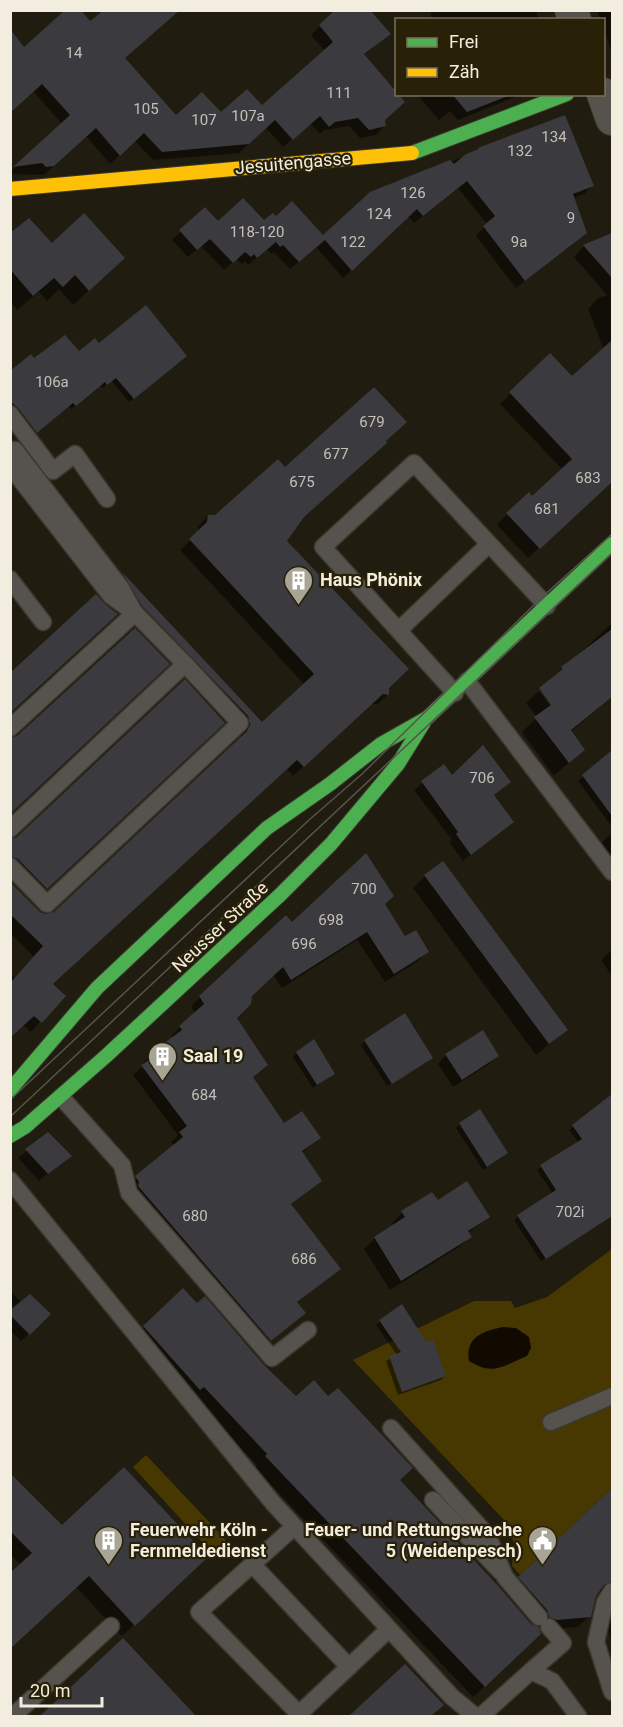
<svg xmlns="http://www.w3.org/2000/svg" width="623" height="1727" viewBox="0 0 623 1727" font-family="Roboto,sans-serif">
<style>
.green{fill:#473802}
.water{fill:#100a01}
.shadow{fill:#0007}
.building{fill:#3b3a3e}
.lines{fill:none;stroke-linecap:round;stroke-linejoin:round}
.lane-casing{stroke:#3c382e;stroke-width:19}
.street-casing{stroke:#3c382e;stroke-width:34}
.fast-casing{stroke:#3c382e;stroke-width:16}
.slow-casing{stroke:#3c382e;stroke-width:16}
.lane{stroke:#56534e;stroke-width:16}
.street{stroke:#56534e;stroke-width:32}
.fast{stroke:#4caf50;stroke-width:14}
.slow{stroke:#ffc107;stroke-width:14}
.tram{stroke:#57544c;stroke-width:1.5}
.labels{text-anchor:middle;stroke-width:4.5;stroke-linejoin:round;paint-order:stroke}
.number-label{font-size:15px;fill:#c4c0b7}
.street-label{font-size:18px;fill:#f2eddf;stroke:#282007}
.poi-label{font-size:18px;font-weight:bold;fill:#f2eddf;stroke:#282007;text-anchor:start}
</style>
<rect width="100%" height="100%" fill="#201c0f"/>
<g class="green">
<polygon points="612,1249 612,1488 520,1575 512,1566 514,1543 505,1521 353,1360 474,1301 511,1301 515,1308 547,1297"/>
<polygon points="146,1455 226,1540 212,1553 133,1467"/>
</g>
<path class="water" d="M503,1327l13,1 13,9 2,11 -4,8c-24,10 -34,20 -58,5 -4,-24 14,-30 34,-34z"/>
<g class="shadow">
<polygon points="337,10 389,34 363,56 384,120 384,126 376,135 360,138 349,126 325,130 320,134 310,123 283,147 266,128 239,153 153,160 135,141 110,164 86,136 44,175 10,174 14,168 62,124 33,91 24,49 123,59 176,117 221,115 262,107 325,51 311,35"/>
<polygon points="536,10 539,20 433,20 430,11"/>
<polygon points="597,10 612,10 612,53 604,29 604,20 600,20"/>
<polygon points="422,94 522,94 458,120 450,111 439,120 419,97"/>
<polygon points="479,149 592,186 584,194 573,198 577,241 516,288 476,236 487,224 458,188 414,223 408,216 343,278 316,247 290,269 274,252 271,254 267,249 248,265 245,261 242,264 236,259 224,270 201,246 188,257 172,240 205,209 218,223 264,222 323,238 370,193 476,152"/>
<polygon points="10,235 52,245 108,273 73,305 59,289 47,301 39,292 17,310 10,301"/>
<polygon points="612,235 612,480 528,558 497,525 507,514 532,498 563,470 500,404 550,356 572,378 604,350 588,309 598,298 607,295 574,257 584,246"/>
<polygon points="99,346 181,360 129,402 111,380 103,388 100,385 71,409 69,406 33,436 10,407 10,373 34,360 79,354"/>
<polygon points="208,516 300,520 285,541 388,688 388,694 378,704 371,704 293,776 286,768 52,985 63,996 31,1032 23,1025 10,1036 10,974 15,978 34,957 10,933 10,884 39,913 44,916 54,913 241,737 238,726 113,583 122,574 262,724 305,685 180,550 198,533 198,526"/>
<polygon points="612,623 612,697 570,732 583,750 554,776 522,732 537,717 526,703 539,691 555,712 548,683"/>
<polygon points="213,732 36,898 10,872 10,840"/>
<polygon points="612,752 612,827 578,781"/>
<polygon points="444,766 452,777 493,796 512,822 463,861 449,842 452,840 414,790"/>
<polygon points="612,833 612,858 601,843"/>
<polygon points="425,876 566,1030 536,1055 413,888"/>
<polygon points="384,904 405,939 427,952 418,961 385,982 357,940 282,988 273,975 251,996 235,1018 266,1065 251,1078 283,1125 319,1137 302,1153 320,1181 290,1205 339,1269 296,1303 304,1313 262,1349 128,1186 175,1146 171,1142 178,1135 133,1075 143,1066 141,1064 173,1038 171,1036 195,1013 191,1006 200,997 292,924"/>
<polygon points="612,950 612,976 601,960"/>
<polygon points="365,1041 427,1062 387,1086 361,1045"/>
<polygon points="297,1053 329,1077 313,1088 293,1057"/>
<polygon points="446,1055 497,1056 489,1064 453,1087 438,1064"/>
<polygon points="612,1097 612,1216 541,1261 514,1220 553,1194 537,1170 579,1143 569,1130"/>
<polygon points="460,1124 503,1157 483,1170 456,1128"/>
<polygon points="48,1134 70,1156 39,1181 18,1158"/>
<polygon points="437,1202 488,1217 468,1233 470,1237 459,1247 390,1290 364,1249 375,1238 394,1226 392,1223 402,1213"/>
<polygon points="183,1290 295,1398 398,1481 528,1645 473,1697 255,1468 257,1465 133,1338"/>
<polygon points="10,1291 22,1303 49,1314 21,1341 13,1333 10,1336"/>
<polygon points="380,1321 445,1376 441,1380 398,1395 386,1361 397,1355 376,1325"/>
<polygon points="612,1490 612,1649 608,1626 608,1593 600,1591 597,1592 593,1599 589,1616 578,1627 546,1629 539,1627 537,1621 509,1588"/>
<polygon points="10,1526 62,1527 194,1568 122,1636 76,1587 21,1565 10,1554"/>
<polygon points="122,1640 194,1716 42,1716"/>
<polygon points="405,1666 442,1705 430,1716 352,1716"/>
</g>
<g class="building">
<polygon points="65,10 81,10 90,21 104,10 180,10 125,58 176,115 202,92 221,112 247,89 262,105 333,42 319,25 335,10 370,10 391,34 364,54 405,102 385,120 386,126 369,130 358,118 335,122 329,127 320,116 293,140 275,120 249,144 162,152 144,133 120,156 96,128 54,166 46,167 42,163 13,167 70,115 42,84 10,113 10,29 24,47"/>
<polygon points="452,94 513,94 467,112"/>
<polygon points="565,115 594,186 573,194 587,233 525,281 483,226 495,216 467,181 423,216 417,209 352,271 325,240 299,262 283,245 280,247 276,242 257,258 254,254 251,257 245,252 233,263 210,239 197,250 179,230 205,207 218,221 243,198 264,220 273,213 276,216 292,201 323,235 370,192 450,160 454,164 466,154 479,149 478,148"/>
<polygon points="84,213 125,258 89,291 75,275 63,287 54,278 33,296 10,269 10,233 29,218 52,243"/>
<polygon points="612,233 612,278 583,245"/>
<polygon points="146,305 187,356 134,399 116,378 107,385 105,382 76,406 73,403 37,433 18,408 10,401 10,371 31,354 34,358 65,335 79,351 95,338 99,343"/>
<polygon points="612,340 612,482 540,549 506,513 529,492 532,496 572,459 509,392 550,353 572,376"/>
<polygon points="374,387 407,422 386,441 387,443 304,517 287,541 409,669 389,688 389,695 383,694 304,767 297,760 53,984 66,996 42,1023 34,1016 10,1038 10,983 43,946 10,914 10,882 40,912 45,914 54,912 247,731 250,725 248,716 142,606 122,572 262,722 314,674 189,539 207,522 208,515 215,515 278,459 285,467"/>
<polygon points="96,594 105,604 118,614 10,713 10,673"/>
<polygon points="135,628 170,664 10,814 10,738 17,736"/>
<polygon points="612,629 612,697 571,730 585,750 569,763 534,717 551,705 539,688 563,669 561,667"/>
<polygon points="185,679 225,723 47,889 18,859 10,856 10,839 17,837"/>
<polygon points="483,745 511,782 494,795 514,822 471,855 456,834 458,832 421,781 444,764 452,775"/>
<polygon points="612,750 612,816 582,775"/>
<polygon points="366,853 394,896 385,904 405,936 416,930 429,952 394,974 367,932 291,980 283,967 252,996 251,1004 237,1018 268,1065 253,1077 284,1123 302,1111 321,1138 302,1151 322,1181 291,1204 341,1269 297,1302 306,1313 271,1341 138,1186 139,1182 135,1176 183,1137 179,1132 187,1126 141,1065 152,1058 149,1054 182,1030 179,1026 204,1004 199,996 286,915 292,922"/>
<polygon points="443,861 568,1030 549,1044 424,875"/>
<polygon points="405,1013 433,1058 392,1084 364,1040"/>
<polygon points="483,1030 499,1056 462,1080 445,1054"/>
<polygon points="314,1039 335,1074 317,1085 296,1052"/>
<polygon points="612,1094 612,1216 546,1259 517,1215 556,1190 540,1165 582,1139 572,1125"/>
<polygon points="480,1109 508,1153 487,1167 459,1123"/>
<polygon points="48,1132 72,1156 48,1174 25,1149"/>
<polygon points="467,1181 490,1217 468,1231 472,1237 401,1281 374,1237 405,1217 401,1211 432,1192 438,1200"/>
<polygon points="183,1288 197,1303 205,1296 264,1365 296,1396 314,1380 328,1396 338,1388 413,1468 400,1480 500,1588 531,1624 539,1627 541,1634 485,1687 265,1456 267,1454 204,1387 200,1390 143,1326"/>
<polygon points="30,1294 51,1314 30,1335 10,1315 10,1310"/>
<polygon points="402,1304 426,1342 433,1340 446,1376 402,1392 389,1356 401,1352 379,1320"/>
<polygon points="124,1467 208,1557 135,1626 89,1576 10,1649 10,1573 32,1553 10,1531 10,1473 62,1525"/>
<polygon points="612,1488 612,1581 604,1585 596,1596 591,1617 557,1620 549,1617 547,1610 518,1577"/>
<polygon points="123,1638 196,1716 40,1716"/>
<polygon points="405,1664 444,1705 431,1716 349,1716"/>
</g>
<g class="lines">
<defs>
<g id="lane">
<polyline points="10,414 53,471 75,454 107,499"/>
<polyline points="10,450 15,450 121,588 133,610"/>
<polyline points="10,466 111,596 135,613 185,664"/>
<polyline points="10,579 43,622"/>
<polyline points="399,630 489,544"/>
<polyline points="467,681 612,872"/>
<polyline points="455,693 323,547 414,463 547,606"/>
<polyline points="10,728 135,613"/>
<polyline points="10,829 185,664 240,723 47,904 10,866"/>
<polyline points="61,1097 122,1165 129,1193 272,1358 308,1330"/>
<polyline points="10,1180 273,1503 452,1697 475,1716"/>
<polyline points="551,1422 612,1396"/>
<polyline points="391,1428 488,1536 505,1577 539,1617"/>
<polyline points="433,1500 501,1572"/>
<polyline points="294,1527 199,1612 299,1714 389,1629"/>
<polyline points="252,1564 349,1667"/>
<polyline points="612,1591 605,1602 596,1642 612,1692"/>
<polyline points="531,1671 563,1643 549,1627"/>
<polyline points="13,1716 111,1626"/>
<polyline points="481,1716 531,1671 552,1681 578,1716"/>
</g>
<g id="street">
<polyline points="571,10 575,20"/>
<polyline points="603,94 612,119"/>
</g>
<g id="fast">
<polyline points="412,153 567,94"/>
<polyline points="10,1090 97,988 267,828 330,784 381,744 427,718 612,544"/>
<polyline points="10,1136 25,1127 106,1056 280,895 331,844 398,764 424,722"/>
</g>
<polyline id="slow" points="10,189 412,153"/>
</defs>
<use href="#lane" class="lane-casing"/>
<use href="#street" class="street-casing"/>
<use href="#fast" class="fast-casing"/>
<use href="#slow" class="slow-casing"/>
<use href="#lane" class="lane"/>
<use href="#street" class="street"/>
<use href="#fast" class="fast"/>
<use href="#slow" class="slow"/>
<g class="tram">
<polyline points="565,10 569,20"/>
<polyline points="577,10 581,20"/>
<polyline points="604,79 612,103"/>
<polyline points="597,94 612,135"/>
<polyline points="10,1100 309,820 362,774 540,599 612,534"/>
<polyline points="10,1117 612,553"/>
</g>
</g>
<defs>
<symbol id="building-pin" viewBox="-11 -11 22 30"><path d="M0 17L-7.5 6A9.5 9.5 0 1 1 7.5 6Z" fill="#a8a496" stroke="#282007"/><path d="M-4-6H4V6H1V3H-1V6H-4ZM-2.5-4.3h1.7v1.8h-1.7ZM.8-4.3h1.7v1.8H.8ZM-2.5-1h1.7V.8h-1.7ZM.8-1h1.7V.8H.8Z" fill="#fff"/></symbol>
<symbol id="civic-pin" viewBox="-11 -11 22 30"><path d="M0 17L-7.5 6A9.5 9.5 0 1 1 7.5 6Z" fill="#a8a496" stroke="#282007"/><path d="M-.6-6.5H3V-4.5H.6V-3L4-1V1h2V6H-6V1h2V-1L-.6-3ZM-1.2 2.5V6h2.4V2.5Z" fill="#fff"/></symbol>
</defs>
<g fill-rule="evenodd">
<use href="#building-pin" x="282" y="564" width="33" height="45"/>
<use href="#building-pin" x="146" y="1040" width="33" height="45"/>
<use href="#building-pin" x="92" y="1524" width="33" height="45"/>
<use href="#civic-pin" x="526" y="1524" width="33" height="45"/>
</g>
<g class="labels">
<g class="number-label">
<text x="74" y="58">14</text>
<text x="339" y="98">111</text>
<text x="146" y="114">105</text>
<text x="248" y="121">107a</text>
<text x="204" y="125">107</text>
<text x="554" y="142">134</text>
<text x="520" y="156">132</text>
<text x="413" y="198">126</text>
<text x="379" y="219">124</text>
<text x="571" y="223">9</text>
<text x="257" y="237">118-120</text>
<text x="353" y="247">122</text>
<text x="519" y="247">9a</text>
<text x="52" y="387">106a</text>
<text x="372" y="427">679</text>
<text x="336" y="459">677</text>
<text x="588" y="483">683</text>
<text x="302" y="487">675</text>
<text x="547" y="514">681</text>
<text x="482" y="783">706</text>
<text x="364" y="894">700</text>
<text x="331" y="925">698</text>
<text x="304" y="949">696</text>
<text x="204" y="1100">684</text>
<text x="570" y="1217">702i</text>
<text x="195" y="1221">680</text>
<text x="304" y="1264">686</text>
</g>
<g class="street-label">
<text transform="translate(293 163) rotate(-5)" y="6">Jesuitengasse</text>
<text transform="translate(220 927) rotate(-43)" y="6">Neusser Straße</text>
</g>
<g class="poi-label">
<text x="320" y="586">Haus Phönix</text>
<text x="183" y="1062">Saal 19</text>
<text x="130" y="1536">Feuerwehr Köln -<tspan x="130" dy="21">Fernmeldedienst</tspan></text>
<text x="522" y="1536" text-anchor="end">Feuer- und Rettungswache<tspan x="522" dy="21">5 (Weidenpesch)</tspan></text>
</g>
</g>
<rect width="623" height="1727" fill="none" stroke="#f2eddf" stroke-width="24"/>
<rect x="395" y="18" width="210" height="78" fill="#282007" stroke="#79725d" stroke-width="1.5"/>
<rect x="407" y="38" width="30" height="9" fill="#4caf50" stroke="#79725d" stroke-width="1.5"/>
<text x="449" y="48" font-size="18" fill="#f2eddf">Frei</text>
<rect x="407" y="68" width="30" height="9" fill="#ffc107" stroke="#79725d" stroke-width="1.5"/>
<text x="449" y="78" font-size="18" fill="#f2eddf">Zäh</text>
<path d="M21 1697v9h81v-9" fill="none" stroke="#f2eddf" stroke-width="3"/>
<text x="30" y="1697" font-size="18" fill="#f2eddf" stroke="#282007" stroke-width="4.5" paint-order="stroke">20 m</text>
</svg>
